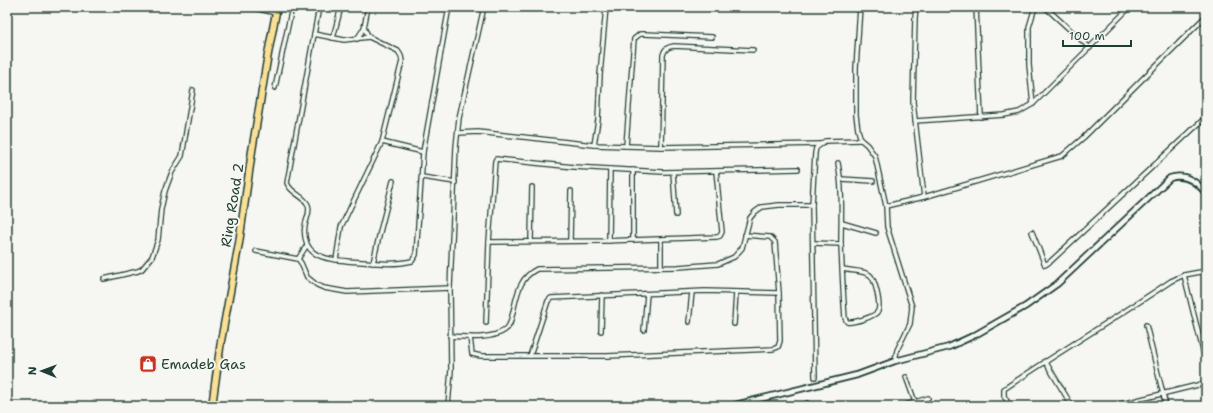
<svg xmlns="http://www.w3.org/2000/svg" width="1213" height="413" viewBox="0 0 1213 413" font-family="'Shantell Sans',sans-serif">
<style>
.lines{fill:none;stroke-linecap:round;stroke-linejoin:round}
.minor-casing{stroke:#1f3d34;stroke-width:6}
.tertiary-casing{stroke:#1f3d34;stroke-width:8}
.primary-casing{stroke:#1f3d34;stroke-width:9}
.minor{stroke:#f6f6f2;stroke-width:3.5}
.tertiary{stroke:#f6f6f2;stroke-width:4.5}
.primary{stroke:#fadf96;stroke-width:6}
.labels{text-anchor:middle;stroke-width:4;stroke-linejoin:round;paint-order:stroke}
.street-label{font-size:14px;fill:#1f3d34;stroke:#f6f6f2}
.poi-label{font-size:14px;fill:#1f3d34;stroke:#f6f6f2;text-anchor:start}
</style>
<rect width="100%" height="100%" fill="#f6f6f2"/>
<filter id="ink" filterUnits="userSpaceOnUse"><feTurbulence type="fractalNoise" baseFrequency=".025" numOctaves="2"/><feDisplacementMap in="SourceGraphic" scale="8" xChannelSelector="R" yChannelSelector="G"/><feConvolveMatrix kernelMatrix="1 2 1 2 8 2 1 2 1" color-interpolation-filters="sRGB"/></filter>
<g filter="url(#ink)">
<g class="lines">
<defs>
<g id="minor">
<polyline points="250,7 276,13"/>
<path d="M319,7l-32,176c4,11 17,12 21,22 3,7 -2,14 -3,21 -1,5 0,13 2,18 3,7 9,11 16,13 7,3 16,3 24,4 21,1 44,5 65,0l4,-6 7,-103 26,-145"/>
<polyline points="860,7 856,68 856,115 858,130 861,140 867,145 875,156 886,206 887,227 912,307 910,324 897,350 895,361"/>
<polyline points="916,7 915,18 913,102 924,197"/>
<polyline points="976,7 981,117"/>
<polyline points="1045,7 1090,48"/>
<polyline points="1120,7 1125,11"/>
<polyline points="314,34 344,40 369,37"/>
<polyline points="333,38 341,7"/>
<polyline points="357,39 364,28 368,7"/>
<polyline points="275,88 292,7"/>
<polyline points="1033,104 1029,65 1029,27 1035,7"/>
<polyline points="915,121 1004,115 1019,112 1033,104 1130,7"/>
<polyline points="458,133 478,132 594,145 626,146 661,147 821,144"/>
<polyline points="382,142 423,152"/>
<polyline points="594,145 598,120 600,75 606,7"/>
<polyline points="626,146 634,39 640,34 644,34 712,37"/>
<path d="M661,147l2,-92c2,-7 5,-8 11,-9l79,4"/>
<path d="M838,163c5,27 3,53 3,81 1,24 2,49 4,74l2,4c6,1 28,-5 31,-11 3,-6 -3,-32 -8,-36 -6,-5 -20,-4 -27,-6"/>
<polyline points="633,170 633,240"/>
<polyline points="673,172 676,215"/>
<polyline points="422,177 455,182"/>
<polyline points="841,179 873,181"/>
<polyline points="886,206 924,197 1062,156 1084,137 1206,16"/>
<polyline points="842,223 876,233"/>
<polyline points="1032,232 1045,265 1051,261 1206,117"/>
<polyline points="661,240 661,267"/>
<polyline points="531,241 532,187"/>
<polyline points="570,241 571,191"/>
<polyline points="609,241 610,169"/>
<polyline points="489,242 603,241 717,237 720,236 722,232 716,171"/>
<polyline points="813,243 841,244"/>
<polyline points="256,251 298,259 301,263 307,277 317,285 324,288 347,292 450,288"/>
<polyline points="298,259 307,245"/>
<polyline points="336,260 341,227 382,142 402,61 401,56 398,51 369,37 364,28"/>
<polyline points="373,263 380,232 393,181"/>
<polyline points="1184,275 1206,363"/>
<polyline points="104,279 138,271 142,269 152,257 158,240 161,209 165,191 172,172 182,156 193,90"/>
<polyline points="689,322 692,292"/>
<polyline points="486,323 489,242 495,161 496,159 574,167 663,172 798,169"/>
<polyline points="734,324 736,292"/>
<polyline points="1146,325 1166,406"/>
<polyline points="644,330 647,294"/>
<polyline points="601,331 602,295"/>
<path d="M450,336c17,1 41,4 55,-6 5,-3 6,-9 7,-14 5,-19 6,-38 25,-47l141,-2 40,-3 16,-7 8,-9 8,-30 5,-6 7,-5 17,-2h33"/>
<polyline points="470,337 472,354 481,356 607,356 773,349 778,347 780,341 779,293 775,242 770,237 745,235"/>
<polyline points="530,356 548,301 551,298 705,291 779,293"/>
<polyline points="1045,361 1072,406"/>
<polyline points="815,377 812,205 815,153 816,148 825,141 861,140"/>
<polyline points="906,377 915,402"/>
<polyline points="807,403 808,406"/>
<polyline points="448,406 451,370 450,288 456,147 459,118 484,7"/>
<polyline points="902,406 928,398"/>
<path d="M1010,406l-6,-10v-7c55,-37 112,-71 167,-108l13,-6 22,-4"/>
<polyline points="1113,406 1206,383"/>
</g>
<path id="tertiary" d="M731,406l126,-31 38,-14 54,-14 26,-12 51,-29 31,-22 113,-106c15,-5 27,4 36,15"/>
<polyline id="primary" points="212,406 221,341 239,243 252,151 268,54 277,7"/>
</defs>
<use href="#minor" class="minor-casing"/>
<use href="#tertiary" class="tertiary-casing"/>
<use href="#primary" class="primary-casing"/>
<use href="#minor" class="minor"/>
<use href="#tertiary" class="tertiary"/>
<use href="#primary" class="primary"/>
</g>
</g>
<defs>
<symbol id="shop-square" viewBox="-11 -11 22 22"><rect x="-9" y="-9" width="18" height="18" rx="4" fill="#c8321e" stroke="#f6f6f2"/><path d="M-5-2.5h2.3a2.7 3.5 0 0 1 5.4 0H5L5.5 6h-11ZM-1.5-2.5h3a1.5 2.3 0 0 0-3 0Z" fill="#fff"/></symbol>
</defs>
<g fill-rule="evenodd">
<use href="#shop-square" x="138" y="354" width="20" height="20"/>
</g>
<g class="labels">
<g class="street-label">
<text transform="translate(232 205) rotate(-81)" y="5">Ring Road 2</text>
</g>
<g class="poi-label">
<text x="161" y="369">Emadeb Gas</text>
</g>
</g>
<rect width="1213" height="413" fill="none" stroke="#f6f6f2" stroke-width="24"/>
<rect x="12" y="12" width="1189" height="389" fill="none" stroke="#1f3d34" stroke-width="1.5" filter="url(#ink)"/>
<g transform="translate(42 371) rotate(271)" stroke="#f6f6f2" stroke-width="3" paint-order="stroke">
<path d="M0-3L7 15L0 10L-7 15Z" fill="#1f3d34"/>
<text y="-6" font-size="11" font-weight="bold" text-anchor="middle" fill="#1f3d34">N</text>
</g>
<path d="M1063 40v6h68v-6" fill="none" stroke="#1f3d34" stroke-width="2"/>
<text x="1069" y="40" font-size="12" fill="#1f3d34" stroke="#f6f6f2" stroke-width="3" paint-order="stroke">100 m</text>
</svg>
